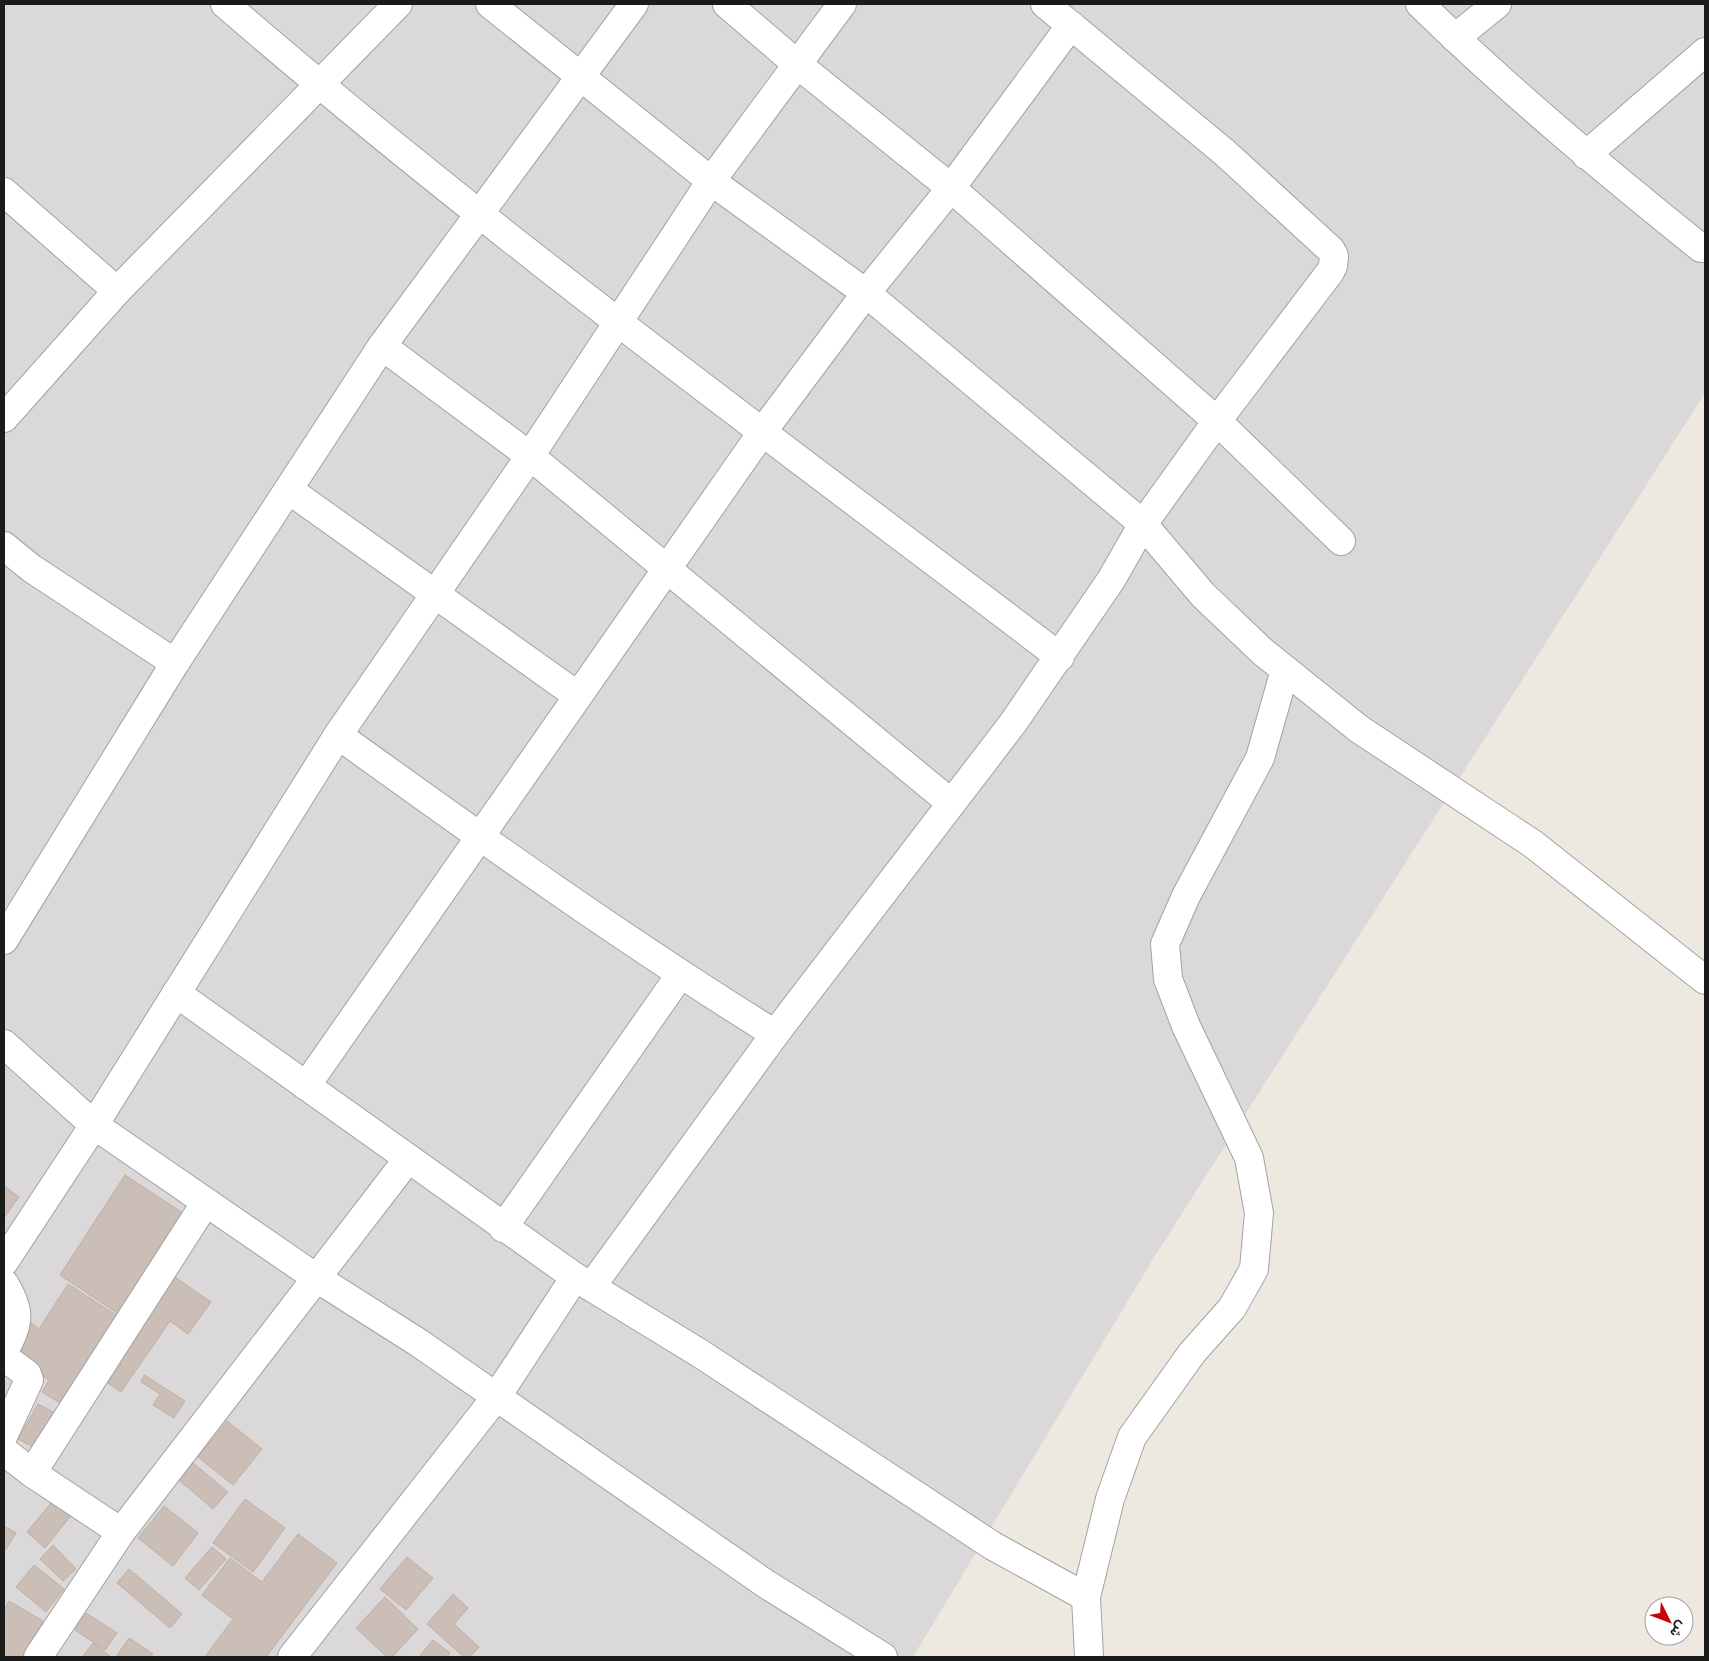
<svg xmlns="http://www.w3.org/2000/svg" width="1709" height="1661" viewBox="0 0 1709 1661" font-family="Poppins,Vazirmatn,sans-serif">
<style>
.residential{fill:#dad8d8}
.building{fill:#cabeb6;stroke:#c1aea1}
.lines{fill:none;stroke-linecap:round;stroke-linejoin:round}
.minor-casing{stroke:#a2a2a2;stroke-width:30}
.minor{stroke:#fff;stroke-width:28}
</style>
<rect width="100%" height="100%" fill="#eee9e0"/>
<polygon class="residential" points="4,4 1705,4 1705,393 1158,1251 913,1657 4,1657"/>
<g class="building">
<polygon points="125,1175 186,1215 120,1315 60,1275"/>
<polygon points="4,1186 19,1197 4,1218"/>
<polygon points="172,1275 211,1302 188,1334 170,1321 121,1392 108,1383 121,1364 113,1359"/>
<polygon points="68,1284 121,1318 65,1406 42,1392 49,1380 10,1355 31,1323 39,1329"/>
<polygon points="144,1375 185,1401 174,1418 153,1405 160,1394 141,1382"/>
<polygon points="38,1404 55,1413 35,1448 18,1439"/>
<polygon points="227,1421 262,1449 233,1485 198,1457"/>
<polygon points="193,1463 228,1492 213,1509 179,1480"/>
<polygon points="245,1499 285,1528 253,1572 213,1543"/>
<polygon points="52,1502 70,1517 45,1548 27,1532"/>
<polygon points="164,1506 198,1533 173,1566 138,1538"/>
<polygon points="4,1526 16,1533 4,1552"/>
<polygon points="298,1534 337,1563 266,1657 205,1657 233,1619 202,1595 230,1558 262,1582"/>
<polygon points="53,1545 76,1569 63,1581 40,1559"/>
<polygon points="212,1547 226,1559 199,1590 185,1578"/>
<polygon points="407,1557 433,1578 406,1610 380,1589"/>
<polygon points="34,1565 64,1589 46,1612 16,1587"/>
<polygon points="129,1569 182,1614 170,1628 117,1583"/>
<polygon points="453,1594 468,1608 454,1624 479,1647 470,1657 464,1657 427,1624"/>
<polygon points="385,1597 418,1629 392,1657 387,1657 356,1628"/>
<polygon points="9,1601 43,1621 22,1657 4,1657 4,1611"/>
<polygon points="86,1613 117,1633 105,1650 75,1630"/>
<polygon points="129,1638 153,1654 150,1657 116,1657"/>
<polygon points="433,1640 450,1653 447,1657 419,1657"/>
<polygon points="93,1643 111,1657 82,1657"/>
</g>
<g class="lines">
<defs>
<g id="minor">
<path d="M225,4c267,231 554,439 835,653"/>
<polyline points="490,4 711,181 866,293 1143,524 1203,595 1263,652 1359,729 1533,844 1705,980"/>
<polyline points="727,4 797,64 951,188 1217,421 1341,541"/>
<path d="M1420,4c89,87 184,166 281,244h4"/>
<polyline points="1455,38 1497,4"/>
<polyline points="1586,155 1705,52"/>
<polyline points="4,192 117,291"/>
<polyline points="382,346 530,456 951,803"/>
<polyline points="4,418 117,291 398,4"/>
<polyline points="289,490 578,696"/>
<polyline points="4,546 31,568 175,663"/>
<path d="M338,735c143,103 287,206 437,299"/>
<polyline points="4,940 175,663 382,346 634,4"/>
<polyline points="176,993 575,1277 701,1354 993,1546 1086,1597"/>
<polyline points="4,1044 94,1125 315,1277 419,1343 766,1584 883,1657"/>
<polyline points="306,1086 763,431 866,293 951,188 1071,25"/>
<polyline points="503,1228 680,975"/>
<polyline points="4,1262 94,1125 338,735 530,456 711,181 842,4"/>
<path d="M4,1283c17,28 16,40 0,68"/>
<polyline points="591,1287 775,1034 1013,723 1111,580 1143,524 1217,421 1330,272 1333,266 1334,256 1331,250 1224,152 1045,4"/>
<polyline points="4,1357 27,1374 29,1380 4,1434"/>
<polyline points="4,1451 32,1473 121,1532"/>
<polyline points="32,1473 206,1202"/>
<polyline points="38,1657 121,1532 408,1159"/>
<polyline points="292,1657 497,1396 575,1277"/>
<polyline points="1089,1657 1086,1597 1110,1499 1132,1437 1192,1353 1232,1308 1254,1269 1259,1213 1249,1158 1186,1026 1168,979 1165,944 1186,896 1260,758 1285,670"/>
</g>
</defs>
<use href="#minor" class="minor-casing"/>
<use href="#minor" class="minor"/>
</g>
<rect width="1709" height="1661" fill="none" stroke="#1b1b1b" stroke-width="10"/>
<g transform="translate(1669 1621) rotate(132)"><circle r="24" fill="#ffffff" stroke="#a4a4a4"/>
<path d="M0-4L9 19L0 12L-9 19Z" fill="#c7000a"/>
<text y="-8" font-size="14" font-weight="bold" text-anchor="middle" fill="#1b1b1b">ش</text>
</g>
</svg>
